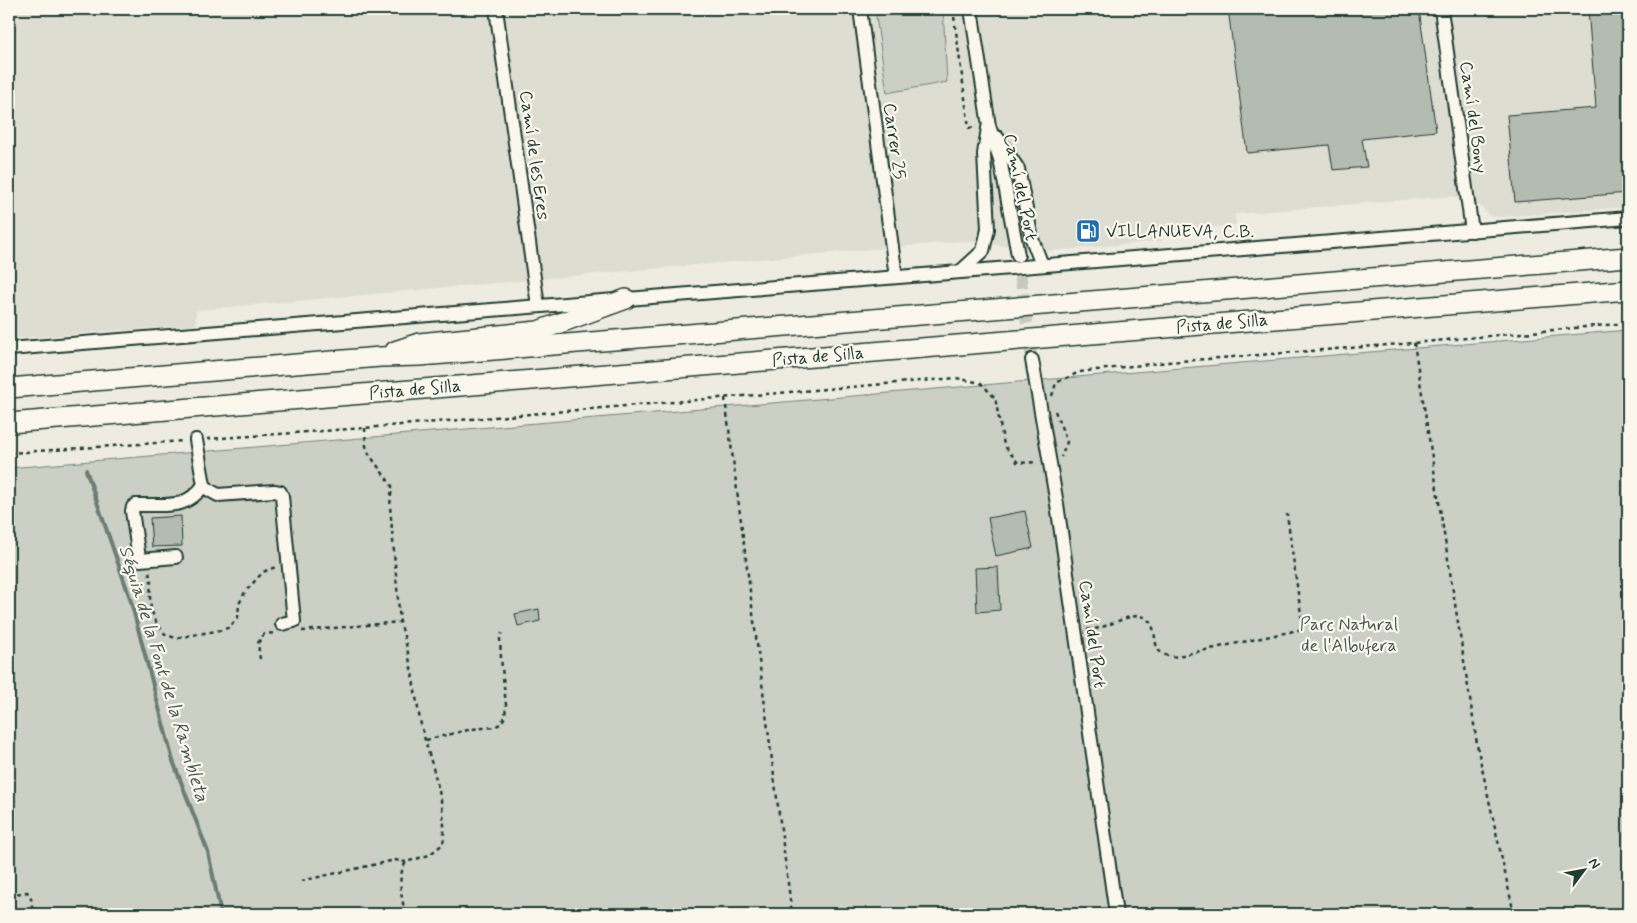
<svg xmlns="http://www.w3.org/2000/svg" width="1637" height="923" viewBox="0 0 1637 923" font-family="Mynerve,sans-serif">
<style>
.built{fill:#ddddd2}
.green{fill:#cbcfc4;stroke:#75867c}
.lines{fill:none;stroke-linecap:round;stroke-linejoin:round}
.stream{stroke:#6c7d74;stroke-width:4}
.building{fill:#b4bbb0;stroke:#1f3d34}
.minor-tunnel{stroke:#c5c9be;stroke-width:12;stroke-dasharray:12 6;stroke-linecap:butt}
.minor-casing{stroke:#1f3d34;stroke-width:16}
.highway-casing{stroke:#1f3d34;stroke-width:22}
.path{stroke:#1f3d34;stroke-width:2.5;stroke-dasharray:4 4;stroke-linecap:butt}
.minor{stroke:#fbf7ec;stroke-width:12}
.highway{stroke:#fbf7ec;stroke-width:19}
.labels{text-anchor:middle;stroke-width:4.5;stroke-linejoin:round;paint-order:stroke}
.street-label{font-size:18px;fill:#1f3d34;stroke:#fbf7ec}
.poi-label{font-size:18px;fill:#1f3d34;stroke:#fbf7ec;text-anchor:start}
.park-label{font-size:18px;fill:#415a51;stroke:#fbf7ec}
.water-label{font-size:19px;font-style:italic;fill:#455d54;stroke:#fbf7ec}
</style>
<rect width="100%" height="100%" fill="#eeece1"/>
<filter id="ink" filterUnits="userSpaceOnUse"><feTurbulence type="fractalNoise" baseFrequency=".02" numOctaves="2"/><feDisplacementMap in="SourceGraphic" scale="10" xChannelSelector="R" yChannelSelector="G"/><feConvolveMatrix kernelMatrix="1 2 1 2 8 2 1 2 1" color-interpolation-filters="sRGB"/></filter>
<g filter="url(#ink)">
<polygon class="built" points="9,9 1628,9 1628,207 1501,217 1489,216 1482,207 1452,196 1235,214 1236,225 1161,231 1162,241 1050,251 963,241 196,310 196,325 9,339"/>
<g class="green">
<polygon points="875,9 943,9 947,82 887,93"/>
<polygon points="1628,330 1628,914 9,914 9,468"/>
</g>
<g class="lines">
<polyline class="stream" points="86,470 130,598 173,761 208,852 221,914"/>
</g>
<g class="building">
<polygon points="1228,9 1419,9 1436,131 1362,139 1367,167 1333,170 1329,145 1247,153"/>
<polygon points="1588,9 1628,9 1628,193 1515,202 1507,115 1596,108"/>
<polygon points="1025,511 1033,548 996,556 988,518"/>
<polygon points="181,516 182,546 152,547 150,518"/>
<polygon points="998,567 1000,610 977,612 975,568"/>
<polygon points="539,609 540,621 518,626 515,614"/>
</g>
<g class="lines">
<polyline class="minor-tunnel" points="1018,258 1032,360"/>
<defs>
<g id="minor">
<polyline points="496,9 538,306"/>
<polyline points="860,9 896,277"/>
<polyline points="971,9 989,126 1000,159 1018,255"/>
<polyline points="1441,9 1472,231"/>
<polyline points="997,137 1018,169 1032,239 1042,265"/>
<polyline points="960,272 983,251 988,229 984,154 988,128"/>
<polyline points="9,349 1628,218"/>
<polyline points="1032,360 1057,504 1116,914"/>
<polyline points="196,440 204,485 209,490 218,495 274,491 280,492 282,496 294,621 282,624"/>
<path d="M176,557l-36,3 -1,-2 -7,-47 1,-4 3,-2c29,-1 49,6 68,-20"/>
</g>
<g id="highway">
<polyline points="395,351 419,343 538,331 626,299"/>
<polyline points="9,388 380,357 420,356 1628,257"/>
<polyline points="9,423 1628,290"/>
</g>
</defs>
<use href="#minor" class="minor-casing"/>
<use href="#highway" class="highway-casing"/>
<g class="path">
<polyline points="953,9 969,128 977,127"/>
<polyline points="1414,343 1478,750 1514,914"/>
<polyline points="1052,396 1056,383 1079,372 1168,362 1414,343 1628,323"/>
<polyline points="725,398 792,914"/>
<polyline points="1055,411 1067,442 1061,457"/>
<path d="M365,428l1,18 3,8 23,32 -2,20 10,116c10,32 14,65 20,98 8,38 29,86 23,124l-14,11 -23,7c-10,16 -4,34 -1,52"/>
<polyline points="207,439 365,428 956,378 981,383 995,398 1004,445 1018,463 1037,462"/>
<polyline points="9,453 184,441"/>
<polyline points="149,572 151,581 150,597 151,609 155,620 165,634 175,638 222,630 230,627 238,617 239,604 245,592 263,572 278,566"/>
<path d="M1087,630c5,-1 10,-1 15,-3 11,-3 35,-17 45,-8 15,13 -1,34 26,38l130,-28 -16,-115"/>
<polyline points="302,631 400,622"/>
<polyline points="260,659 258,643 264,634 275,633"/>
<polyline points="426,740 472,729 494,727 500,724 505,717 506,705 501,658 500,639 502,633"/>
<polyline points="301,881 395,860 406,862"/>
<path d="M9,895l18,-3c6,6 5,14 5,22"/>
</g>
<use href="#minor" class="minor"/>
<use href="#highway" class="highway"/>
</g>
</g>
<defs>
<symbol id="fuel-square" viewBox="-11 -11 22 22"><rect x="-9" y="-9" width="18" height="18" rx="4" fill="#1f6fb2" stroke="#fbf7ec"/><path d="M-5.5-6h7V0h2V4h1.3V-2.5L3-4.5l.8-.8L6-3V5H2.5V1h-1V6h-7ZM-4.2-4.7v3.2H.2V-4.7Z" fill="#fff"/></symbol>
</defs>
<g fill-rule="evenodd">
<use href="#fuel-square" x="1074" y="217" width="28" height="28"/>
</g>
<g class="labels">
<g class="street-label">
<text transform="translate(1474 117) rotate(82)" y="6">Camí del Bony</text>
<text transform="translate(895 141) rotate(82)" y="6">Carrer 25</text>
<text transform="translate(535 155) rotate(82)" y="6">Camí de les Eres</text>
<text transform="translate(1021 187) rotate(78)" y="6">Camí del Port</text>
<text transform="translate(1222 323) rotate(-5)" y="6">Pista de Silla</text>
<text transform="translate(818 356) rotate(-5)" y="6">Pista de Silla</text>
<text transform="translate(415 389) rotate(-5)" y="6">Pista de Silla</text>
<text transform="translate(1093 634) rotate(82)" y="6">Camí del Port</text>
</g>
<g class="poi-label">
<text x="1106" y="237">VILLANUEVA, C.B.</text>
</g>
<g class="park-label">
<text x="1349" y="630">Parc Natural<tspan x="1349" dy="21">de l'Albufera</tspan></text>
</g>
<g class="water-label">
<text transform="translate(165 673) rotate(73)" y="7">Séquia de la Font de la Rambleta</text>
</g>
</g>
<rect width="1637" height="923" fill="none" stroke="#fbf7ec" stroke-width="30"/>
<rect x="15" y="15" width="1607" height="893" fill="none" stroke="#1f3d34" stroke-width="2" filter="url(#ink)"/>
<g transform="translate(1584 870) rotate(58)" stroke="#fbf7ec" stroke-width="4" paint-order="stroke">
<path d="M0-4L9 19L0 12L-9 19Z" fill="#1f3d34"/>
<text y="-8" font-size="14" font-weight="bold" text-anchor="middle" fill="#1f3d34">N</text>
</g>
</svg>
